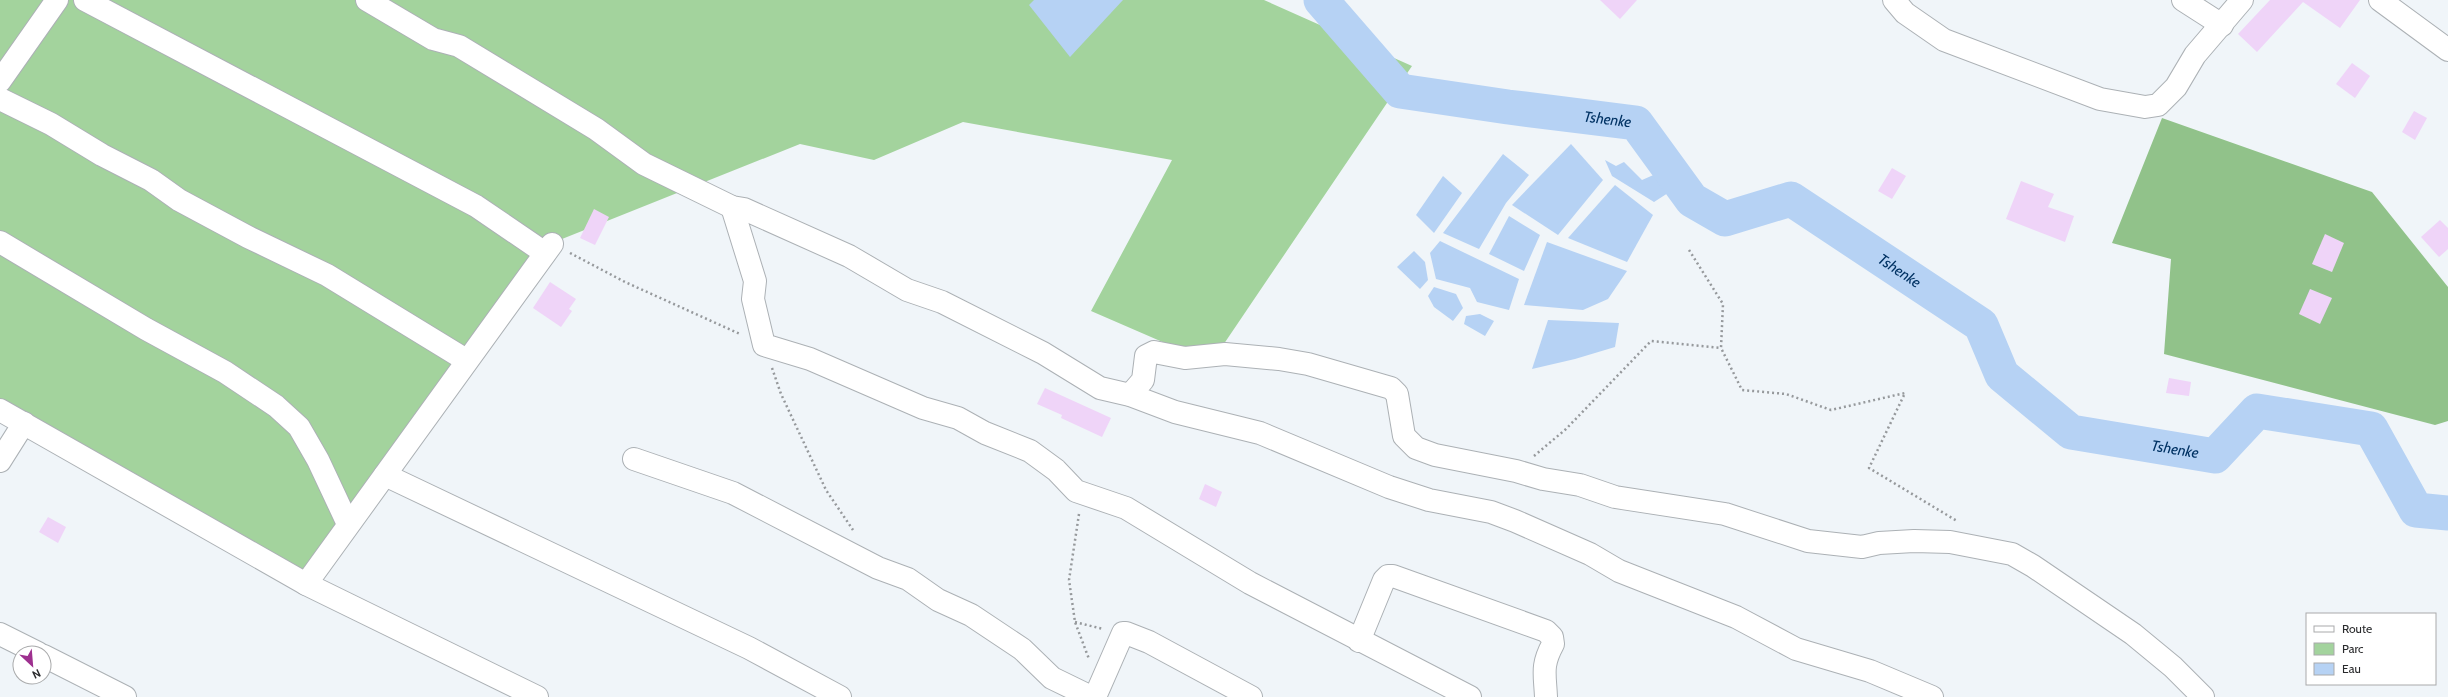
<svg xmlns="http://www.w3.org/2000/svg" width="2448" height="697" viewBox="0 0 2448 697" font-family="Cabin,sans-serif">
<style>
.green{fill:#a3d39d}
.forest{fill:#91c28a}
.water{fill:#b6d2f4}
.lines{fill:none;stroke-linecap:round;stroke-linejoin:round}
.river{stroke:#b6d2f4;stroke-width:35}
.building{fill:#efd4f8}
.street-casing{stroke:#acb1b5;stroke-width:24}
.path{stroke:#96999c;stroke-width:2.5;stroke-dasharray:2 3;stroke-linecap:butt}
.street{stroke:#fff;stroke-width:22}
.labels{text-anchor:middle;stroke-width:3.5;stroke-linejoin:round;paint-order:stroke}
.water-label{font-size:15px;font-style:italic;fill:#003263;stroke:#fff}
</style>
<rect width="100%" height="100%" fill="#f0f5f9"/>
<polygon class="green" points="0,0 1264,0 1412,66 1211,363 1091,311 1172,160 963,122 874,160 800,144 552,243 306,584 0,410"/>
<polygon class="forest" points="2162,118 2372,192 2448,287 2448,421 2435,425 2164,354 2171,259 2112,243"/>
<g class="water">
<polygon points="1034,0 1123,0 1070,57 1029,5"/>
<polygon points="1571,144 1603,180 1558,235 1512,205"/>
<polygon points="1503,154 1529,175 1506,203 1479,249 1443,233"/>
<polygon points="1605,160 1616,166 1624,162 1642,180 1658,173 1668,193 1654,202 1612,176"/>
<polygon points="1443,176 1462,193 1434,233 1416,215"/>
<polygon points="1615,185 1653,215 1627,262 1568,238"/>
<polygon points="1509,216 1540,235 1524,271 1489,254"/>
<polygon points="1440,241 1519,279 1509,310 1477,302 1470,288 1436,279 1430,253"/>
<polygon points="1547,242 1627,271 1608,299 1583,310 1524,305"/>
<polygon points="1414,251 1425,262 1428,280 1420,289 1397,267"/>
<polygon points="1434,287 1456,294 1463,308 1453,321 1434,307 1428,296"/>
<polygon points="1480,314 1494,321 1485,336 1464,324 1466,316"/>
<polygon points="1548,320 1619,323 1615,347 1575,359 1532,369"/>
</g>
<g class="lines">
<path class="river" id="s1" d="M1321,0l79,91 108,16 128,16 56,77 33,19 66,-20 190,126 21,50 69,57 144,24 42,-45 114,18 45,81 32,3"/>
</g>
<g class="building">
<polygon points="1600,0 1637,0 1620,19"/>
<polygon points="2270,0 2360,0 2340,28 2303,2 2257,52 2238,34"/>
<polygon points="2352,63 2370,76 2355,98 2336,84"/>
<polygon points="2414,111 2427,118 2415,140 2402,132"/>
<polygon points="1892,168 1906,176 1892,199 1878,191"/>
<polygon points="2021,181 2054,194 2048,207 2074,216 2065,242 2006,219"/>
<polygon points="594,209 609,217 595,245 580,238"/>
<polygon points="2440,220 2448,228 2448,249 2439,257 2421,237"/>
<polygon points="2325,234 2344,243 2332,272 2312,264"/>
<polygon points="550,282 576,299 569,309 572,311 561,327 533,308"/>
<polygon points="2310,289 2332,298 2320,324 2299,314"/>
<polygon points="2169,378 2191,382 2189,396 2166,393"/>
<polygon points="1045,388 1111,418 1102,437 1061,418 1062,415 1037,404"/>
<polygon points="1205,484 1222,492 1216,507 1199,499"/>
<polygon points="48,517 66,527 58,543 39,532"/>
</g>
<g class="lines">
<defs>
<g id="street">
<polyline points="85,0 476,206 545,253"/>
<polyline points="367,0 433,39 459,46 596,129 644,164 732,207 744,209 849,256 907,290 942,302 1043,353 1100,388 1130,395 1175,412 1260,433 1389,487 1429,500 1491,512 1515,521 1590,554 1619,571 1736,617 1796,649 1870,671 1932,697"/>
<polyline points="1894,0 1905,13 1944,40 2100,99 2145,107 2158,105 2176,87 2195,55 2242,0"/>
<polyline points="2183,0 2222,25"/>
<polyline points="2380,0 2448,50"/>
<polyline points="0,81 57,0"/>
<polyline points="0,99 51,124 102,155 151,180 179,200 248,237 327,275 466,360"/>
<polyline points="732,207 755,281 753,299 764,345 810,359 923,408 958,418 985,433 1030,451 1056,470 1076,491 1126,508 1250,583 1470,697"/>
<polyline points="0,242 146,329 225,372 276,406 299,427 318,460 348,524"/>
<polyline points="1130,395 1143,380 1146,356 1154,352 1185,358 1225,354 1279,359 1308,364 1391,388 1397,394 1404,436 1416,448 1435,455 1516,471 1543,479 1580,485 1615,497 1725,514 1808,541 1862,547 1879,543 1914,541 1950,542 2012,554 2033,566 2133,634 2173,667 2203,697"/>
<polyline points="0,410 306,584 537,697"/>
<polyline points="634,459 733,493 878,568 908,579 938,600 971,615 1022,649 1052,678 1091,697"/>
<polyline points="0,461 24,423"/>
<polyline points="385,475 749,648 840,697"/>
<polyline points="306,584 552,244"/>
<polyline points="0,634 38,653"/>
<path d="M1359,641l25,-61 4,-4h5l153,55 6,6 1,7c-12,22 -8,30 -7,53"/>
<polyline points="44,656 125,697"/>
<polyline points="1095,697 1123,633 1126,633 1149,642 1251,697"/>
</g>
</defs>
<use href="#street" class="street-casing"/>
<g class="path">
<polyline points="1689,250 1723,304 1721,348 1742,390 1786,394 1831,410 1905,393 1869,468 1957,521"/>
<polyline points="570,253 625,282 740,334"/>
<polyline points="772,368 781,394 826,490 853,530"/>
<polyline points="1534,456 1566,429 1651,341 1721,348"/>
<polyline points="1079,514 1069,580 1075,622 1089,659"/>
<polyline points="1075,622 1103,629"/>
</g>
<use href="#street" class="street"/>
</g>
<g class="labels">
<g class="water-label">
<text dy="5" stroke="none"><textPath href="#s1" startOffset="330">Tshenke</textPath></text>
<text dy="5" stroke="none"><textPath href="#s1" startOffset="691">Tshenke</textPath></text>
<text dy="5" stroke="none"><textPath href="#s1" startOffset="1038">Tshenke</textPath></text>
</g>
</g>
<rect x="2306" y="613" width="130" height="72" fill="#ffffff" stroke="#a9aaab"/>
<rect x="2314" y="626" width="20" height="6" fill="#ffffff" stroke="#a9aaab"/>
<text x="2342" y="633" font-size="12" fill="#292a2c">Route</text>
<rect x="2314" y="643" width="20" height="12" fill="#a3d39d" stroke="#a9aaab"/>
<text x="2342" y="653" font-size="12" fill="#292a2c">Parc</text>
<rect x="2314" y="663" width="20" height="12" fill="#b6d2f4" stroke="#a9aaab"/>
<text x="2342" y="673" font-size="12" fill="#292a2c">Eau</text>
<g transform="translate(32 665) rotate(154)"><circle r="19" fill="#ffffff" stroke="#a9aaab"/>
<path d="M0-3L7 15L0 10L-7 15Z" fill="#9e308f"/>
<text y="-6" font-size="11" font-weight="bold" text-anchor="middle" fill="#292a2c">N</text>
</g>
</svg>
